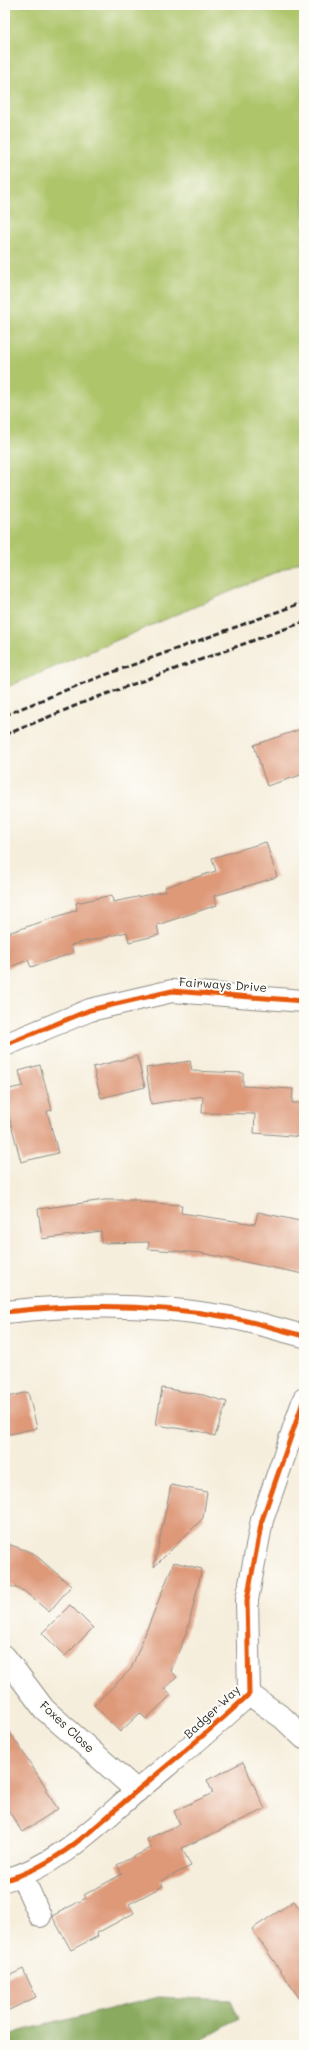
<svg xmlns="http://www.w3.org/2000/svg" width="309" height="2050" viewBox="0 0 309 2050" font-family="Mali,sans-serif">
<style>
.green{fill:#aec56a;stroke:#6c784a}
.forest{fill:#8aaa5e;stroke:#5a6a44}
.building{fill:#de9979}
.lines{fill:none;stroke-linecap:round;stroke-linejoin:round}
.minor-casing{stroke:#908c84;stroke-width:24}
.minor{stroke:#fff;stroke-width:22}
.rail{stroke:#2b2b2b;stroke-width:3;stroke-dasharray:6 3;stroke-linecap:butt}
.cycleway-casing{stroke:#fdfcf7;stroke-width:8}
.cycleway{stroke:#e8590c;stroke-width:5}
.labels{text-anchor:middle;stroke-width:4;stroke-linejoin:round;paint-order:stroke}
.street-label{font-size:12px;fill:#2b2b2b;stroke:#fdfcf7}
</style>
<rect width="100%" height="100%" fill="#fdfcf7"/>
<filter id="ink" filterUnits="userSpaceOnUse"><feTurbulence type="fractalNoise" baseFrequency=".025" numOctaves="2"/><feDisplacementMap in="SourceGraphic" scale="8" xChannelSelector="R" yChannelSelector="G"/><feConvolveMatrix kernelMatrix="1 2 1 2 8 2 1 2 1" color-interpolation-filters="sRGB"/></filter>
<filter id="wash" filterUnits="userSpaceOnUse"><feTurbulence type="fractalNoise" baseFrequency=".012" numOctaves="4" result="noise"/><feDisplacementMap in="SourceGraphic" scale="16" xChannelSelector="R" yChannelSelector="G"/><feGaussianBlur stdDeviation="0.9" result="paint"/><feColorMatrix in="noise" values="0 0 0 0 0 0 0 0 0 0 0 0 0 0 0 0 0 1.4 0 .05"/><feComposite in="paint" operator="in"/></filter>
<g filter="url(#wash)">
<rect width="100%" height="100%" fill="#f6eedc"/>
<polygon class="green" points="5,5 304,5 304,560 5,688"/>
<polygon class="forest" points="159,1997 231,2000 239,2019 193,2045 5,2045 5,2036 24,2030"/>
<g id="blocks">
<g class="building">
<polygon points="304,728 304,774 267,786 254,745"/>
<polygon points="266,842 277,877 214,896 217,905 157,925 159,935 129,942 127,932 71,945 73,953 31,967 28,960 5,969 5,934 77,910 76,903 112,895 113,902 166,891 165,887 216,871 212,858"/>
<polygon points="137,1056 145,1087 101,1098 93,1067"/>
<polygon points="190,1061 192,1071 243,1073 243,1086 293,1089 292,1103 304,1103 304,1137 254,1133 255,1114 202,1113 203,1096 151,1104 146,1068"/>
<polygon points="40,1065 52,1110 47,1111 58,1153 21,1162 9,1116 5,1117 5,1090 23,1086 19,1071"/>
<polygon points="105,1200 140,1200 140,1202 182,1205 181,1213 255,1224 258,1212 304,1222 304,1274 201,1253 148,1249 149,1242 101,1243 101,1231 42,1239 38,1209"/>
<polygon points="162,1388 203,1395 227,1402 215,1436 202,1432 156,1425"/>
<polygon points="28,1392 37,1428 5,1435 5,1398"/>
<polygon points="171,1485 207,1492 203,1518 154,1567"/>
<polygon points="5,1543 33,1553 71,1586 49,1612 24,1591 5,1584"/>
<polygon points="174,1562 202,1569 188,1628 171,1671 177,1677 164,1689 171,1695 146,1719 140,1713 120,1732 94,1705 131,1669"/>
<polygon points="70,1605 93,1628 65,1656 42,1633"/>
<polygon points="5,1725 47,1789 45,1790 58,1809 22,1832 5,1805"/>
<polygon points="243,1762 265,1809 182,1848 191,1866 161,1881 163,1886 129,1904 134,1913 97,1933 98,1936 71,1950 52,1916 86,1898 84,1895 122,1874 117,1865 151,1848 147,1839 180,1824 174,1811 213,1793 207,1780"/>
<polygon points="294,1901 304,1915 304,2005 252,1929"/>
<polygon points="23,1969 36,1997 5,2012 5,1978"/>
</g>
</g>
</g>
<g filter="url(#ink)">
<use href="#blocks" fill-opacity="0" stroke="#908c84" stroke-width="1"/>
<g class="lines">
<defs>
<g id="minor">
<polyline points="5,1045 90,1010 172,991 304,1001"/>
<path d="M5,1312c74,-8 149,-8 222,5 26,4 52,13 77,19"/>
<polyline points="5,1657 44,1709 137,1791"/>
<polyline points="249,1694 283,1718 304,1738"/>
<polyline points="22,1876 40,1916"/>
<path d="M5,1880c53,-14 93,-56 134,-91 37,-31 75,-61 110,-95l-2,-94 15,-80 42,-121"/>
</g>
</defs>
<use href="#minor" class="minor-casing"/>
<use href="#minor" class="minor"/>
<g class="rail">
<polyline points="5,715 86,682 304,602"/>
<polyline points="5,735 87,701 304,622"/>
</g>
<defs>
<g id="cycleway">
<polyline points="5,1045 90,1010 172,991 304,1001"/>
<path d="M5,1312c74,-8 149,-8 222,5 26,4 52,13 77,19"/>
<path d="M5,1880c53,-14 93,-56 134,-91 37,-31 75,-61 110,-95l-2,-94 15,-80 42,-121"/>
</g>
</defs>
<use href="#cycleway" class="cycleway-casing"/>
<use href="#cycleway" class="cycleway"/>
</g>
</g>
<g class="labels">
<g class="street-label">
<text transform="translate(223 985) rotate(4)" y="4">Fairways Drive</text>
<text transform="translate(212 1712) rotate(-43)" y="4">Badger Way</text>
<text transform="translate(67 1727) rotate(43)" y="4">Foxes Close</text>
</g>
</g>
<rect width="309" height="2050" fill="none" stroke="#fdfcf7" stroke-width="20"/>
</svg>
